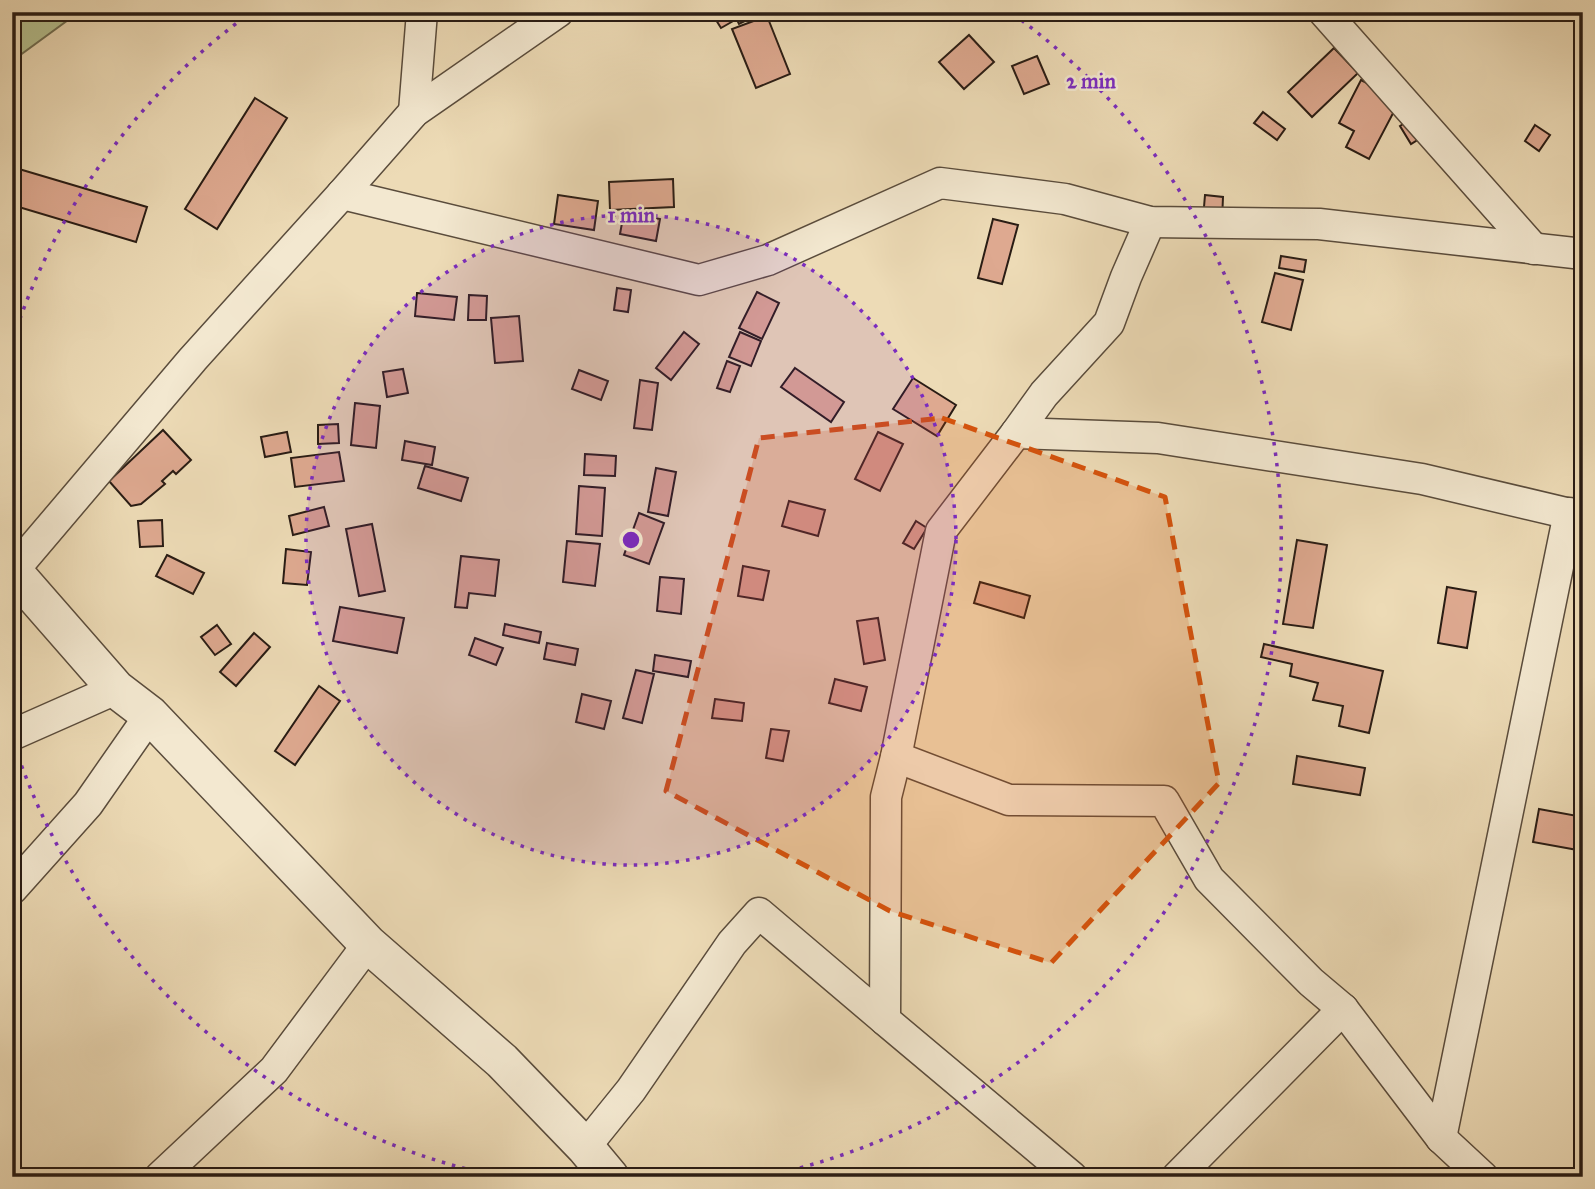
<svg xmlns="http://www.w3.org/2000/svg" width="1595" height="1189" viewBox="0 0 1595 1189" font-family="'IM FELL Great Primer',serif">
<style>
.grass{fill:#b6c190;stroke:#706e52;stroke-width:2}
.building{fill:#dea990;stroke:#291c14;stroke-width:2}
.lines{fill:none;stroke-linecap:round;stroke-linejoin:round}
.minor-casing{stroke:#5a4c3c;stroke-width:33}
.tertiary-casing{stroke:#5a4c3c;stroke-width:40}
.minor{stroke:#f3e8d0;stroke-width:30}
.tertiary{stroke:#f3e8d0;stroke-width:37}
.marked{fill:#d5530d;fill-opacity:0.2;stroke:#d5530d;stroke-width:5;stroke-dasharray:14 9;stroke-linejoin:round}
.ring{fill:none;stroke:#7b2cbf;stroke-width:3.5;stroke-dasharray:3.5 7}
.centre{fill:#7b2cbf;stroke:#f3e8d0;stroke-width:3.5}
.ring-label{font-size:21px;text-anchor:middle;font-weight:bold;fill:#7b2cbf;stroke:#f3e8d0;stroke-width:5;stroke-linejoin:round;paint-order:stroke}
</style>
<rect width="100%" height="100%" fill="#eddbb6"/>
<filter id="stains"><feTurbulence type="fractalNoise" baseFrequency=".00286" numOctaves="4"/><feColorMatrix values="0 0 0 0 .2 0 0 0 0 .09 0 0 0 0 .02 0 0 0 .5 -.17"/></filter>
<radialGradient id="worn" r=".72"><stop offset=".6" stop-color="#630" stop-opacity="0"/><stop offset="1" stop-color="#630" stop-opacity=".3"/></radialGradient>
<polygon class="grass" points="12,12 79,12 12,61"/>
<g class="building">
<polygon points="711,12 730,12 735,20 721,28"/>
<polygon points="733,12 760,12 761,13 739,24"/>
<polygon points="767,16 790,74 756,88 732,29"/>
<polygon points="969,35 994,62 964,89 939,62"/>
<polygon points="1334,48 1358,73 1312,117 1288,92"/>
<polygon points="1037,56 1049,84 1024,94 1012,66"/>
<polygon points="1361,80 1400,100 1369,159 1346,147 1354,131 1339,123"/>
<polygon points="255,98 287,118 217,229 185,209"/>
<polygon points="1427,109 1438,127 1411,144 1400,126"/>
<polygon points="1263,112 1285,129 1277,140 1254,123"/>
<polygon points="1535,125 1550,135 1539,151 1525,141"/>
<polygon points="19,169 147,207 136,242 12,205 12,192"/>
<polygon points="673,179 674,207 610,210 609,182"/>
<polygon points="558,195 598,201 594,230 554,224"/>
<polygon points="1205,195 1223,197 1222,221 1203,219"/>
<polygon points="624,212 660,219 656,241 620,234"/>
<polygon points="993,219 1018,225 1002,284 978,278"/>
<polygon points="1281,256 1306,260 1304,272 1279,268"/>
<polygon points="1275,273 1303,280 1291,330 1262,322"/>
<polygon points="617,288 631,290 628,312 614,310"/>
<polygon points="757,292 779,303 762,339 739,328"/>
<polygon points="417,293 457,297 454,320 415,316"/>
<polygon points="469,295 487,296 486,320 468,320"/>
<polygon points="519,316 523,361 495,363 491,318"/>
<polygon points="684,332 699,344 671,380 656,368"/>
<polygon points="740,332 761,341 751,366 729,357"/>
<polygon points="727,361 740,366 730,392 717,388"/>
<polygon points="795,368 844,402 831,422 781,387"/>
<polygon points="403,369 408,393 387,397 383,372"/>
<polygon points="579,370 608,381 601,400 572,389"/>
<polygon points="913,378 956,405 937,436 893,409"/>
<polygon points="640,380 658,383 652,430 634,428"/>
<polygon points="355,403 380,406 376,448 351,445"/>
<polygon points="338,424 339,443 318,444 318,425"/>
<polygon points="163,430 191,460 176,474 173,471 162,481 165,484 141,504 131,506 109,481"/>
<polygon points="287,432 291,452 265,457 261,437"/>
<polygon points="878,432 903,444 880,491 855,479"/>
<polygon points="405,441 435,447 432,465 402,460"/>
<polygon points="339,452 344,481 295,487 291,458"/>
<polygon points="585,454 616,456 615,476 584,475"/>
<polygon points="425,466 468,478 461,501 418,488"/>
<polygon points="656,468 676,472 668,516 648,512"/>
<polygon points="579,486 605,488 602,536 576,534"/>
<polygon points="789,501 825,510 818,536 782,526"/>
<polygon points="324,507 329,526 293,535 289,516"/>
<polygon points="639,513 664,523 649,564 624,555"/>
<polygon points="162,520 163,546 140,547 138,521"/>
<polygon points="916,521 927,528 914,549 903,543"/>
<polygon points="372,524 385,591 359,596 346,529"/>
<polygon points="1297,540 1327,545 1313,628 1283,624"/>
<polygon points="567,541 600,544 595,586 563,582"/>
<polygon points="286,549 311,552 307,585 283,583"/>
<polygon points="167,555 204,573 193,594 156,576"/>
<polygon points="461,556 499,560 495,596 469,593 467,608 455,607"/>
<polygon points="743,566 769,571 763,600 738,596"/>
<polygon points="660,577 684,579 681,614 657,611"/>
<polygon points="980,582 1030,596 1024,618 974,603"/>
<polygon points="1447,587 1476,592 1467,648 1438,643"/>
<polygon points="340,607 404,618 397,653 333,641"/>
<polygon points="878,618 885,660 864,664 857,621"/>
<polygon points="505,624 541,632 539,643 503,635"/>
<polygon points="217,625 231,644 215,655 201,637"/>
<polygon points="254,633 270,647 236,686 220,672"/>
<polygon points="475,638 503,648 496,665 469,655"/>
<polygon points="547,643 578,649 575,665 544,659"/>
<polygon points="1264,644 1383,671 1369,733 1339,726 1343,706 1313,700 1318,683 1290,676 1292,664 1261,657"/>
<polygon points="655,655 691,661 688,677 653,671"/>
<polygon points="636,670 654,674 642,723 623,718"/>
<polygon points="835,679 867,687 861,711 829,703"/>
<polygon points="319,686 340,701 295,765 275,751"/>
<polygon points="582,694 611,701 604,729 576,722"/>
<polygon points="715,699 744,703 742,721 712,718"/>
<polygon points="771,729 789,731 783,761 766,758"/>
<polygon points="1297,756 1365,768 1360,795 1293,784"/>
<polygon points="1539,809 1583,817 1583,851 1533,842"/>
</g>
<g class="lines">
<defs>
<g id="minor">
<polyline points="1324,12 1534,249"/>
<polyline points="414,112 422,12"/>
<polyline points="342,194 699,280 768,260 940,183 1065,199 1150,222 1319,224 1583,254"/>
<polyline points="1016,433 1158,438 1422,479 1583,517"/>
<polyline points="13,571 193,359 342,194 414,112 558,12"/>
<polyline points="12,735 116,689"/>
<polyline points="896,757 1009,800 1164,801 1209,879 1311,982 1343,1009 1441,1138 1483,1177"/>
<polyline points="12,889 88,804 150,715"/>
<polyline points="1441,1138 1569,513"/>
<polyline points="585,1147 631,1090 732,943 759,913 885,1020"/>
<polyline points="160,1177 274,1070 368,944"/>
<polyline points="1072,1177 885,1020 886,797 896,757 941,531 1016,433 1044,394 1109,323 1126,277 1150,222"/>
<polyline points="1177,1177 1343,1009"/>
</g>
<polyline id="tertiary" points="12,570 116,689 150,715 368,944 502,1061 585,1147 610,1177"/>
</defs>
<use href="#minor" class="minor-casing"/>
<use href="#tertiary" class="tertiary-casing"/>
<use href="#minor" class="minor"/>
<use href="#tertiary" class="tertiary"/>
</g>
<path class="marked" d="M942,418l223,79 54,286 -168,180 -161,-52 -224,-120 93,-353z"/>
<circle cx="631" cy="540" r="325" fill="#7b2cbf" fill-opacity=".12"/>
<g class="ring">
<circle cx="631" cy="540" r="325"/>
<path d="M496 1176A650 650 0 0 1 13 741M13 339A650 650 0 0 1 249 14M1013 14A650 650 0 0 1 766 1176"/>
</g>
<circle cx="631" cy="540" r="10" class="centre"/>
<g class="ring-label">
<text x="1091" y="88">2 min</text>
<text x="631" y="222">1 min</text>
</g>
<rect width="1595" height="1189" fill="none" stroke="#eddbb6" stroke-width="42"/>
<rect x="14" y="14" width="1567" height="1161" fill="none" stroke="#291c14" stroke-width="3.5"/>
<rect x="21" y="21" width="1553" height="1147" fill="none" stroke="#291c14" stroke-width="2"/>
<rect width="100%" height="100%" filter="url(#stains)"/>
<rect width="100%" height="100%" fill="url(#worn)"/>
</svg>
